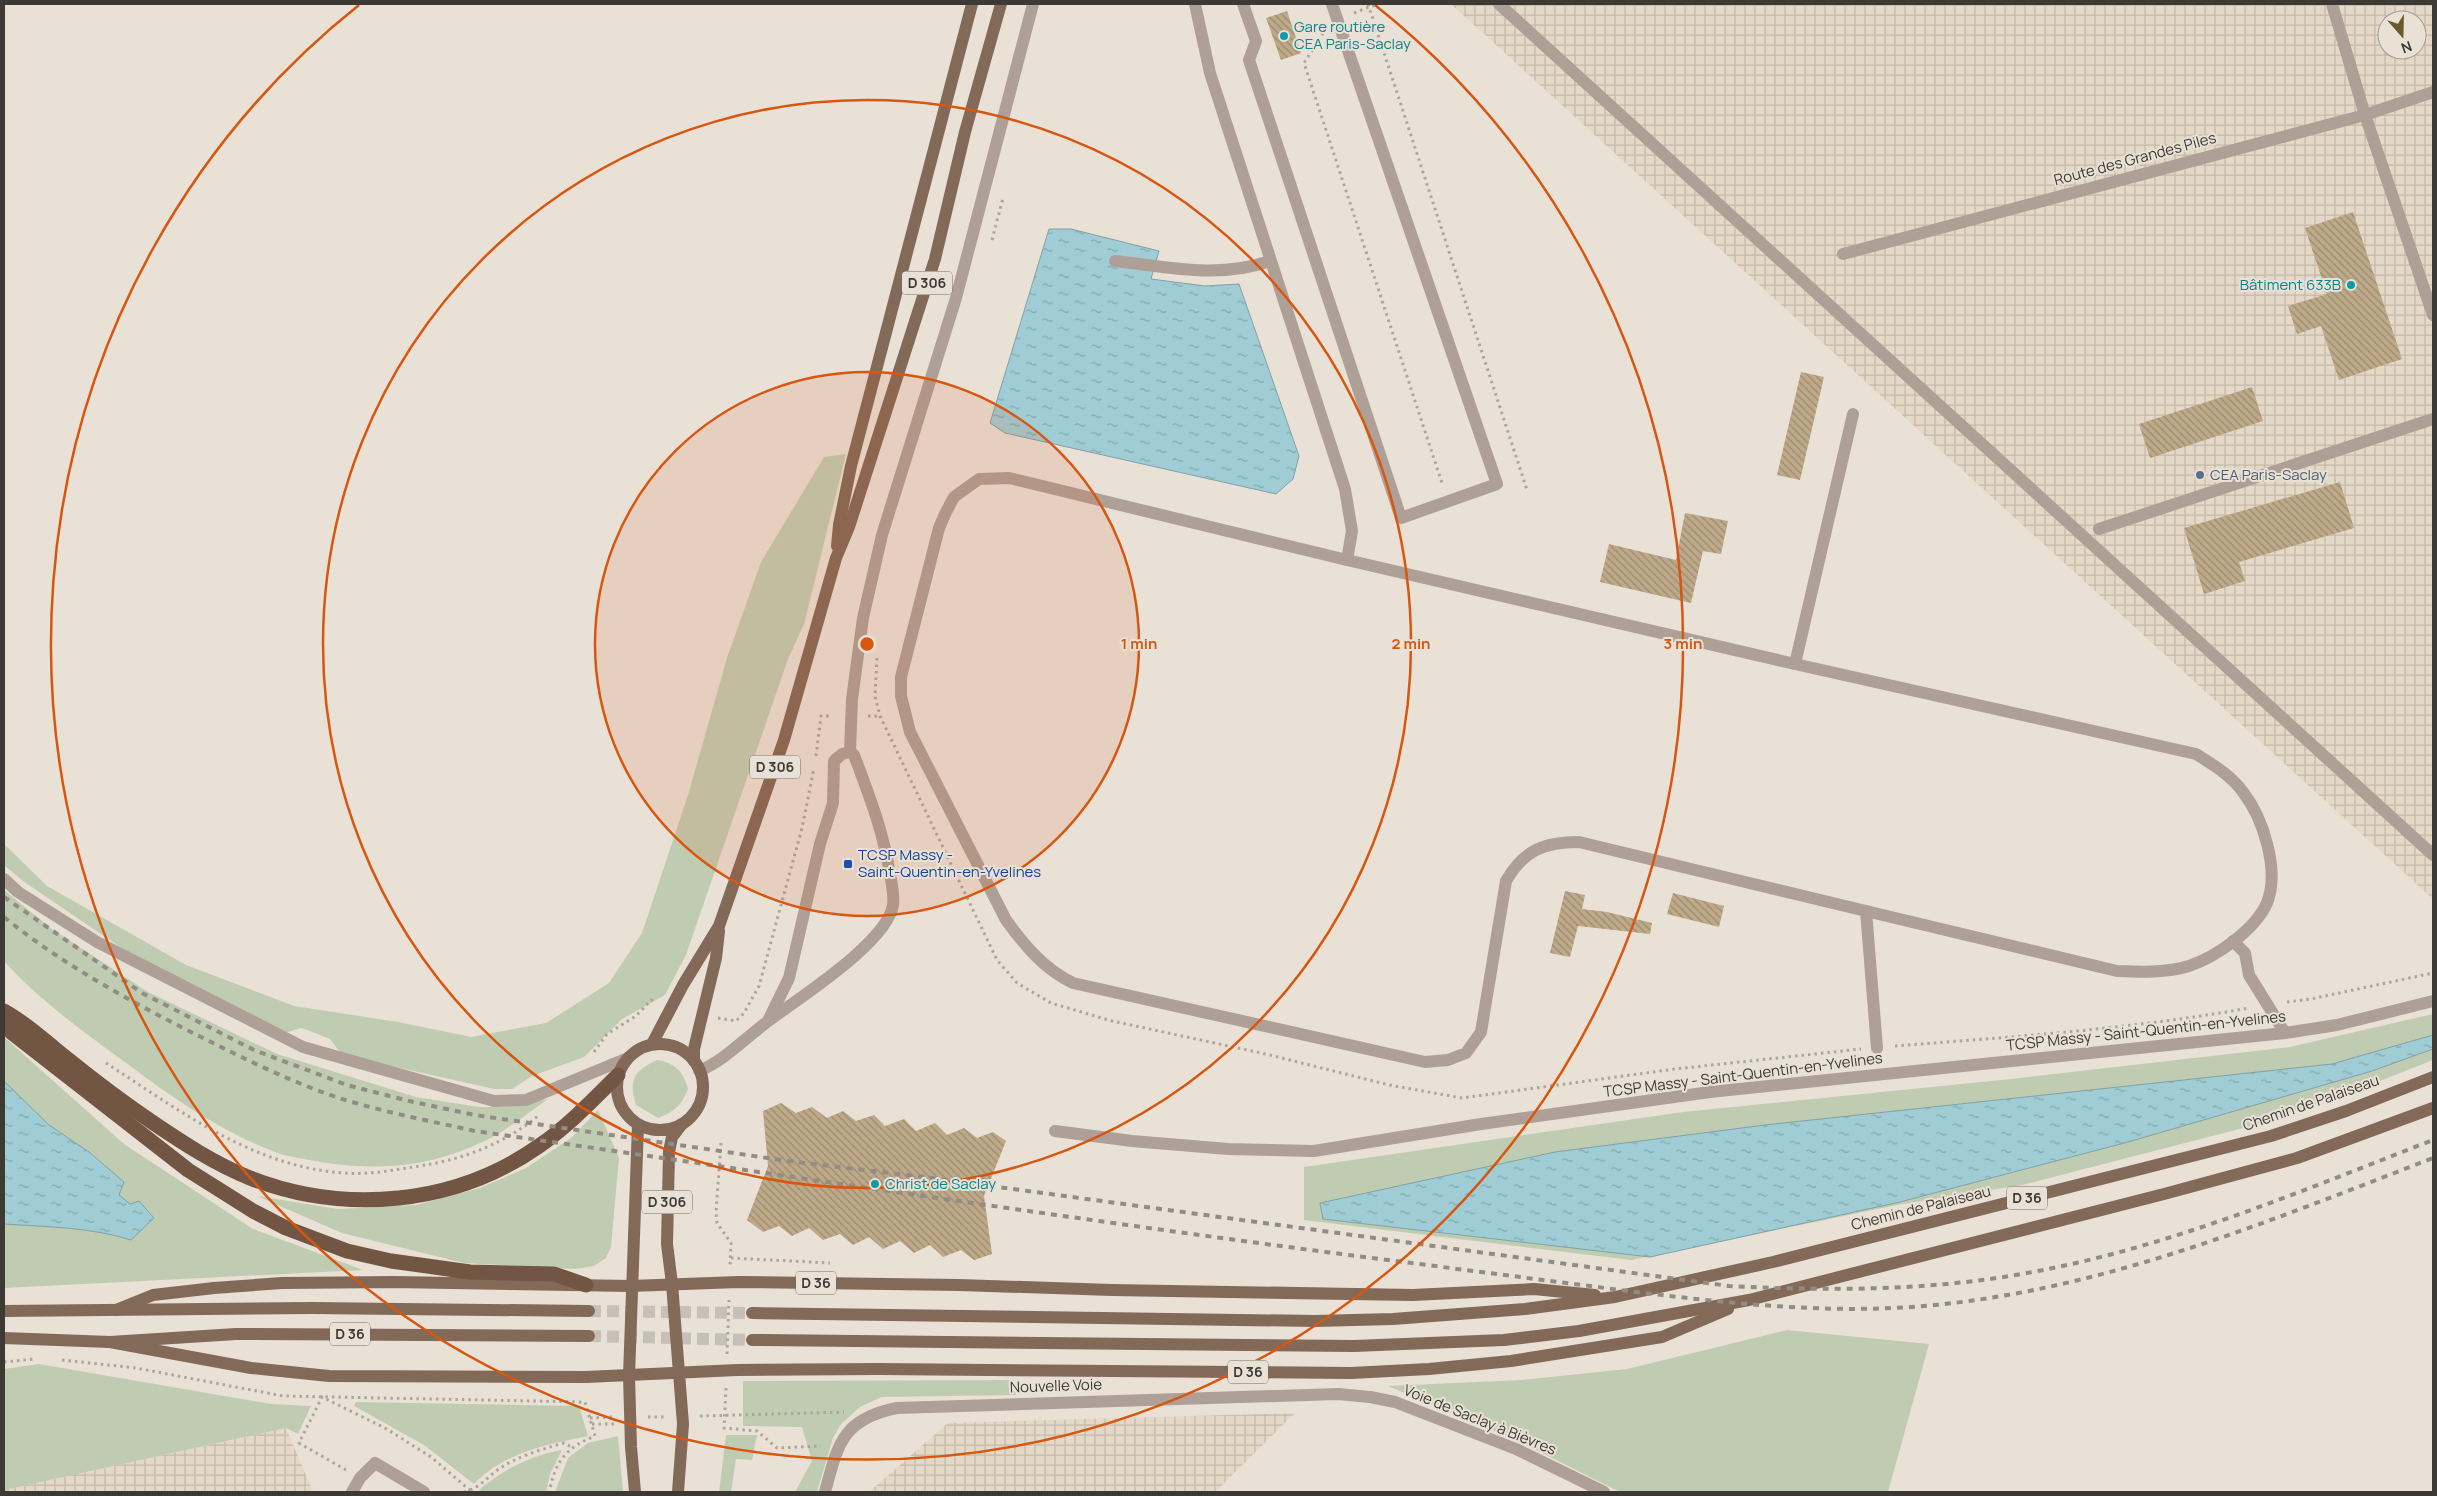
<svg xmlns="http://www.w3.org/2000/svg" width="2437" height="1496" viewBox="0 0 2437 1496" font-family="Manrope,sans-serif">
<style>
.industrial{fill:url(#industrial-grid);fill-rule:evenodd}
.grass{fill:#c0ccb2}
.water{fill:url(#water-ripples);stroke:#82a1a5}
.building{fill:url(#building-back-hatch)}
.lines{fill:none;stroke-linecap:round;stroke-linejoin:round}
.major-tunnel{stroke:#c7c0b6;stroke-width:12;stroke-dasharray:12 6;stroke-linecap:butt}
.path{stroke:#aca69d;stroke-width:3;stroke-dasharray:2.5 4;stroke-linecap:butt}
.minor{stroke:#afa097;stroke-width:12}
.major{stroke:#836958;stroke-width:12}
.highway{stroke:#725542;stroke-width:15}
.rail{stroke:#918c84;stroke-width:4;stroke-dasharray:6 6;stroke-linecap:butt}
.ring{fill:none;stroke:#d75610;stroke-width:2.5}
.culture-dot{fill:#0f9aa8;stroke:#e9e1d6;stroke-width:2}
.service-dot{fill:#5c6f8a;stroke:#e9e1d6;stroke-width:2}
.transit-dot{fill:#1a4fb4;stroke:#e9e1d6;stroke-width:2}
.labels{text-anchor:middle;stroke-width:4;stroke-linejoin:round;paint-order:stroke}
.shield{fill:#e9e1d6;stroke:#716c65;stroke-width:1}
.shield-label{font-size:14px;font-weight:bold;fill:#3d3a35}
.culture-label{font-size:15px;fill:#0d838f;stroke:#e9e1d6;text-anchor:start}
.street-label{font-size:15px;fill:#3d3a35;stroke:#e9e1d6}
.service-label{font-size:15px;fill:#4e5e75;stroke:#e9e1d6;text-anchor:start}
.transit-label{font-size:15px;fill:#164399;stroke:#e9e1d6;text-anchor:start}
.centre{fill:#d75610;stroke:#e9e1d6;stroke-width:2.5}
.ring-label{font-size:15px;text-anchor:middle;font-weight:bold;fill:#d75610;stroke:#e9e1d6;stroke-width:4;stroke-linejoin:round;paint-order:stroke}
</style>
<defs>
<pattern id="industrial-grid" width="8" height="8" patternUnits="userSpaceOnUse" patternTransform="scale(1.25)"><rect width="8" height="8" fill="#e4d8c6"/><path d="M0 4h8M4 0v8" fill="none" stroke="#c4baab"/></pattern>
<pattern id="water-ripples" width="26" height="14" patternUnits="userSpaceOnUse" patternTransform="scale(1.25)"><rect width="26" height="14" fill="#a0cdd5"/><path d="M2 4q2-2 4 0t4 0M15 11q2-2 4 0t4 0" fill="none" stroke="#84a7ae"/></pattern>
<pattern id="building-back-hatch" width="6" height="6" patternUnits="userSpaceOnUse" patternTransform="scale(1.25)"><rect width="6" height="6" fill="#bea989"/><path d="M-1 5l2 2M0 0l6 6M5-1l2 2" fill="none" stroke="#9c8b71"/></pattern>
</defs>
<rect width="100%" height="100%" fill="#e9e1d6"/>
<g class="industrial">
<path d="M1451,4h982v895zM2387,20h30v30h-30z"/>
<polygon points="1295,1413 1215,1492 869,1492 948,1423"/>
<polygon points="286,1428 313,1492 9,1492 8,1489"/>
</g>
<g class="grass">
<polygon points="846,454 804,624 788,659 686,955 665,995 622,1019 584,1057 532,1076 512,1089 494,1089 342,1055 330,1039 302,1028 284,1033 136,958 23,881 4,865 4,844 47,886 186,965 294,1006 398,1022 471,1037 546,1023 609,983 642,933 688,795 727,658 761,562 824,457"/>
<path d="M4,890l48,39 96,63 129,62 139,43 63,10h27l42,-8c-25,18 -48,37 -77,48 -53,23 -110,24 -167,12 -9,-2 -20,-3 -29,-7 -53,-20 -101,-53 -146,-87 -43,-31 -89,-64 -125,-104z"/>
<polygon points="2433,1014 2433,1060 2352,1092 2251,1126 2022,1185 1897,1205 1631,1260 1304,1220 1304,1167 1683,1112 2011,1079 2290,1047"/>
<polygon points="4,1037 124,1144 253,1229 363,1270 4,1288"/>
<path d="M657,1060c18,3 26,11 31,29 -6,16 -14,23 -30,29l-22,-13c-8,-25 -2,-34 21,-45z"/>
<polygon points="598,1110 619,1158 611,1247 606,1258 594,1266 575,1269 464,1263 342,1233 257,1196 338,1209 416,1205 480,1188 526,1168 571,1138"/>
<polygon points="1787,1330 1929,1344 1888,1492 1620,1492 1516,1440 1388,1386 1522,1380 1627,1369"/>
<polygon points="39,1364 271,1404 311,1406 298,1434 286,1428 9,1489 9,1492 4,1492 4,1369"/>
<polygon points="1014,1380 1016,1395 882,1397 860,1407 841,1424 833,1438 817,1492 795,1492 812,1461 802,1427 743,1426 743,1381"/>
<path d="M356,1402l223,4 9,30c-40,8 -85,17 -114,48l-50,-39 -70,-39z"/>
<polygon points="726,1435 757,1435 752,1460 736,1459 731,1492 719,1492"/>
<polygon points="618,1436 623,1492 555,1492 568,1458 588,1443"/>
<path d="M562,1450l-12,24 -4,18h-64l-3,-2c23,-20 53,-35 83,-40z"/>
</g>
<g class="water">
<polygon points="1049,229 1071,229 1159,251 1151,279 1205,286 1239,284 1299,456 1293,479 1276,494 1005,433 990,423"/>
<polygon points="2433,1035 2433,1049 2372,1071 2128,1142 1900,1202 1650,1257 1323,1219 1320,1203 1555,1152 1765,1125 2332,1064"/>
<path d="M4,1081l45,44 40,27 35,30 -5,13 11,9 9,-3 15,17 -23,22c-41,-13 -84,-13 -127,-16z"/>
</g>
<g class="building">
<polygon points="1287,11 1301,53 1281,60 1266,18"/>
<polygon points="2353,212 2402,359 2339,380 2321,326 2297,334 2288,306 2327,294 2305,228"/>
<polygon points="1801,372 1824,377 1800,480 1777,475"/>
<polygon points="2252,387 2263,421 2150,458 2139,424"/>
<polygon points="2340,482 2354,528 2239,562 2245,581 2204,594 2184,528"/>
<polygon points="1685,513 1728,521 1721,554 1703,551 1691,603 1600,582 1609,544 1676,560"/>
<polygon points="1565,891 1585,895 1582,909 1607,912 1652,923 1650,934 1578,926 1570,957 1550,953"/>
<polygon points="1673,893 1724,906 1719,927 1667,914"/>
<polygon points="781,1103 796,1113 812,1107 827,1118 843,1111 856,1121 874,1115 885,1126 904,1119 916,1131 935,1123 947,1135 964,1128 977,1138 993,1132 1006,1141 984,1196 992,1254 974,1260 961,1250 943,1257 930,1245 914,1253 900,1241 883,1249 869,1237 853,1245 840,1234 823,1240 809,1228 792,1236 779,1226 763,1232 747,1220 768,1166 763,1111"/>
</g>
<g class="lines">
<g class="major-tunnel">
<polyline points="589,1311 752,1313"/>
<polyline points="589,1336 752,1340"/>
</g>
<g class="path">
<polyline points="1368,4 1369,7 1379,4"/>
<polyline points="1354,13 1369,7 1527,490"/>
<polyline points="1323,33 1304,63 1442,483"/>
<polyline points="992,240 1003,198"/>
<polyline points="877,658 875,697 880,716 997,960 1017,983 1051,1003 1112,1021 1266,1054 1389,1085 1462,1098 1675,1069 1861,1049"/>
<polyline points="868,716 880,716"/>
<polyline points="816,756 821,716 831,716"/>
<polyline points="2287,1002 2311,999 2433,973"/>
<polyline points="718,1018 736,1021 744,1013 759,986 802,828 814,768"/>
<path d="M1895,1046c117,-9 237,-17 354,-38"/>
<polyline points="594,1052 607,1034 636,1016 651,1000 656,1001"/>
<path d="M106,1063c73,47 147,104 238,110 25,2 50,-3 75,-7 43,-6 87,-23 120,-51"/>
<polyline points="721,1143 716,1212 717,1223 731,1243 730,1266"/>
<polyline points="731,1258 830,1263"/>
<polyline points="727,1354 729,1300"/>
<path d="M62,1360l74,8 147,28 302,6 10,34c-30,12 -39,25 -46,56"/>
<polyline points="4,1362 35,1359"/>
<polyline points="726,1388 724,1428 757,1431 777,1448 821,1446"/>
<polyline points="700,1416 844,1412"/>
<polyline points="648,1417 666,1417"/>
<polyline points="590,1418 614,1417"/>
<polyline points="592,1424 614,1424"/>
<polyline points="346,1470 299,1443 322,1397 385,1428 431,1457 472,1492"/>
<path d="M464,1492c14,-2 26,-18 38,-25 19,-12 41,-18 62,-24l7,4"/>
</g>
<g class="minor">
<path d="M1195,4l15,69 135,416 7,42 -5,29 -338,-82 -30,1 -25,18 -8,15 -7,16 -38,149v19l9,36 96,188c19,26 38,49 67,63l352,79 23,-2 18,-7 15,-21 25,-151c18,-31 38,-39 73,-39l287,69 11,137"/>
<polyline points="1243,4 1256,41 1249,60 1401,518 1497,484 1332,4"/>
<polyline points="1499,4 2433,855"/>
<polyline points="2332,4 2365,115 2433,315"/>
<polyline points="1843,254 2365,115 2433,92"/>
<path d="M1115,261c53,6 103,18 155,0"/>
<polyline points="2099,529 2433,419"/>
<path d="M1347,560l448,104 401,90c17,11 35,21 47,38 20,26 37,78 24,111 -12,27 -51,54 -78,63 -23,7 -48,6 -72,5l-251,-60"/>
<polyline points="1795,664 1853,414"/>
<polyline points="850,752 852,699 863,618 882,535 956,298 1033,4"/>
<polyline points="4,879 18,892 97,942 303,1047 494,1101 526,1100 628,1058"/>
<polyline points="2233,941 2245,953 2249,975 2285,1033"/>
<polyline points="769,1019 789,978 820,844 833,803 834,761 842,754 850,752"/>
<path d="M699,1071c26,-11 45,-32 68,-49 30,-23 120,-79 126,-117 1,-9 -1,-21 -3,-30 -6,-42 -21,-80 -36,-120l-4,-3"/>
<polyline points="1055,1131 1132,1141 1228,1149 1314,1151 1481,1124 1710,1092 2285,1033 2337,1025 2433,1001"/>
<polyline points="352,1492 360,1478 375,1463 424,1492"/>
<path d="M825,1492c13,-48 17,-73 72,-84l441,-14 32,3 25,5 121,47 88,43"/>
</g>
<g class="major">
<polyline points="837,546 839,525 851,466 972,4"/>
<circle cx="660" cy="1087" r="43"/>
<polyline points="652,1044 683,985 719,926 784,740 836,558 849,527 935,259 965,132 1001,4"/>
<polyline points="694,1061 694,1049 716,958 719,931"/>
<polyline points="116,1310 153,1295 214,1288 282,1283 394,1282 631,1286 738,1282 959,1285 1112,1290 1413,1295 1534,1289 1595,1295"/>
<polyline points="4,1311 312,1308 589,1311"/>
<polyline points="752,1313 1315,1321 1393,1319 1525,1309 1615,1297 1773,1262 2271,1136 2346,1111 2433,1077"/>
<polyline points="4,1338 110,1342 236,1334 589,1336"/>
<polyline points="752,1340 1354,1346 1504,1340 1579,1331 1749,1300 2164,1194 2297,1158 2433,1108"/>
<polyline points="110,1342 251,1368 329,1376 586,1377 737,1370 878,1369 1351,1373 1429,1369 1511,1361 1662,1337 1728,1309"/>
<polyline points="635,1492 631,1447 629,1376 638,1125"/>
<polyline points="678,1492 683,1424 672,1284 667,1244 669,1152 672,1137 682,1124"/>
</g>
<g class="highway">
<path d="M4,1011c24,13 44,33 66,50 26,21 54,42 82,61 31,21 63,42 98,56 95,37 205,27 289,-32 29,-20 54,-46 79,-71"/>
<polyline points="4,1022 11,1032 188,1170 253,1211 286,1228 347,1251 391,1261 470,1272 554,1274 586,1285"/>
</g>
<g class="rail">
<path d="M4,897l138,96 112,57 93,35 62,16 66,14 313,46 144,17 797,108c100,5 200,5 298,-13 141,-25 274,-82 406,-133"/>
<path d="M4,917c59,48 129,86 197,120 44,22 90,45 138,61 44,14 91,23 136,33 317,45 634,94 952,134 70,9 139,18 209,27 100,12 199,23 299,13 174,-17 337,-85 498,-147"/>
</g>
</g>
<circle cx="867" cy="644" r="272" fill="#d75610" fill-opacity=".12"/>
<g class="ring">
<circle cx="867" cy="644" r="272"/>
<circle cx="867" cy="644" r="544"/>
<path d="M1375 5A816 816 0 1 1 359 5"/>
</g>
<g class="culture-dot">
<circle cx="1284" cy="36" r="5"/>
<circle cx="2351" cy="285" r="5"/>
<circle cx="875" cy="1184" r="5"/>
</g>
<circle class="service-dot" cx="2200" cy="475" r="5"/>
<rect class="transit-dot" x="843" y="859" width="10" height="10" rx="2.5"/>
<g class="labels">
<g class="shield">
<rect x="902" y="271.5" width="50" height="23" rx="4"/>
<rect x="750" y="755.5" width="50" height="23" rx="4"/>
<rect x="2007" y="1186.5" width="40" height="23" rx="4"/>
<rect x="642" y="1190.5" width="50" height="23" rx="4"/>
<rect x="796" y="1271.5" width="40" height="23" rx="4"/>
<rect x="330" y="1322.5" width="40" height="23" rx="4"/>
<rect x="1228" y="1360.5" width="40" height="23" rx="4"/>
</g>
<g class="shield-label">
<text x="927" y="288">D 306</text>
<text x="775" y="772">D 306</text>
<text x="2027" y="1203">D 36</text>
<text x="667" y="1207">D 306</text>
<text x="816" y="1288">D 36</text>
<text x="350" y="1339">D 36</text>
<text x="1248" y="1377">D 36</text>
</g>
<g class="culture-label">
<text x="1294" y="32">Gare routière<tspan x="1294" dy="17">CEA Paris-Saclay</tspan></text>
<text x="2341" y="290" text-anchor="end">Bâtiment 633B</text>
<text x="885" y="1189">Christ de Saclay</text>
</g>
<g class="street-label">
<text transform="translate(2135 159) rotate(-15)" y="5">Route des Grandes Piles</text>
<text transform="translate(2146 1031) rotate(-6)" y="5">TCSP Massy - Saint-Quentin-en-Yvelines</text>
<text transform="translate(1743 1075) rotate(-7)" y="5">TCSP Massy - Saint-Quentin-en-Yvelines</text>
<text transform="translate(2311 1103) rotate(-19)" y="5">Chemin de Palaiseau</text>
<text transform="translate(1921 1208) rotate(-14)" y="5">Chemin de Palaiseau</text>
<text transform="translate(1056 1386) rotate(-2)" y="5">Nouvelle Voie</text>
<text transform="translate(1480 1420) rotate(22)" y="5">Voie de Saclay à Bièvres</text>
</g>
<g class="service-label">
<text x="2210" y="480">CEA Paris-Saclay</text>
</g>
<g class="transit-label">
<text x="858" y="860">TCSP Massy -<tspan x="858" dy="17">Saint-Quentin-en-Yvelines</tspan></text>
</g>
</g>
<circle cx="867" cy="644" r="8" class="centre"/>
<g class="ring-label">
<text x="1139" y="649">1 min</text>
<text x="1411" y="649">2 min</text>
<text x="1683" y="649">3 min</text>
</g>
<rect width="2437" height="1496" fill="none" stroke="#3d3a35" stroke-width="10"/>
<g transform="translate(2402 35) rotate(160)"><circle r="24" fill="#e9e1d6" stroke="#a49e96"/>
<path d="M0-4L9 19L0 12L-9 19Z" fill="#6b5a28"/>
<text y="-8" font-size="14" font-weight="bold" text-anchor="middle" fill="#3d3a35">N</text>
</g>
</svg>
